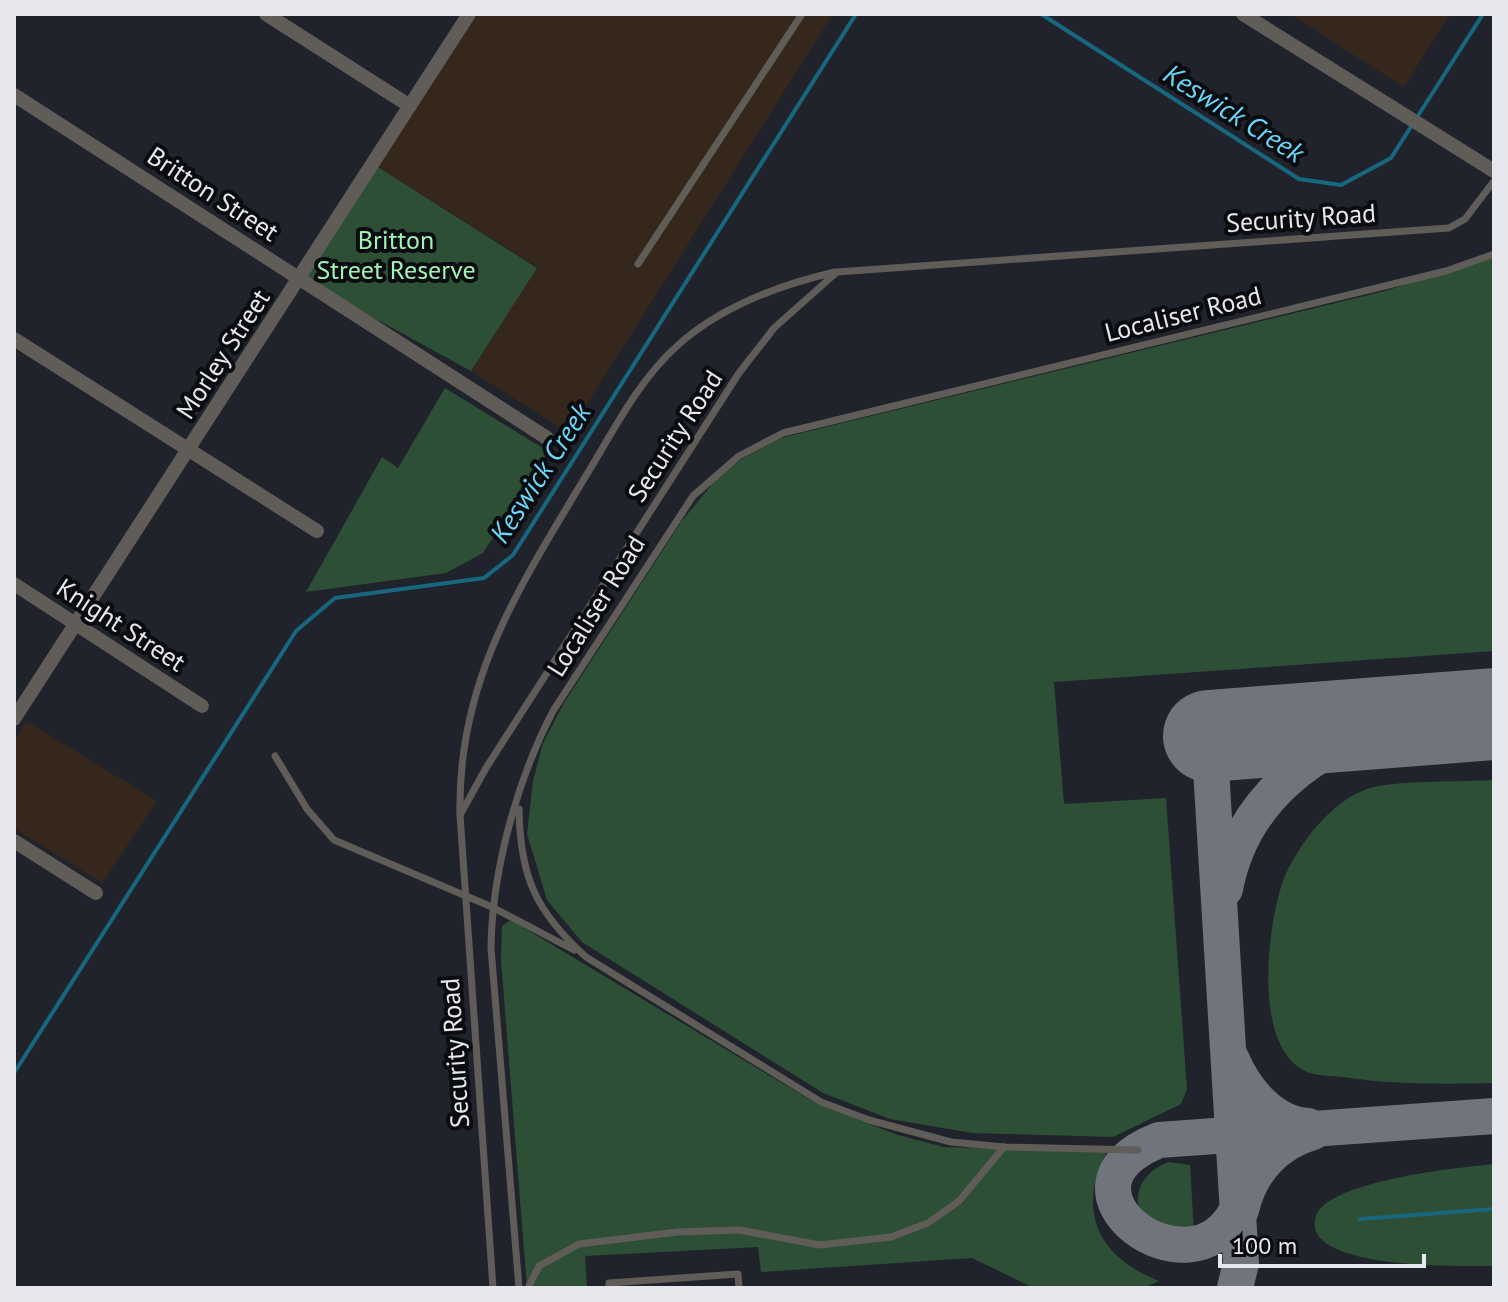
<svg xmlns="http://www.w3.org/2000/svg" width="1508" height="1302" viewBox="0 0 1508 1302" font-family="'PT Sans',sans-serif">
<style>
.industrial{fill:#35271b}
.green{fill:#2d4f36}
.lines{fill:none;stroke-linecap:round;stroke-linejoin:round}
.stream{stroke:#17687f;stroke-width:4}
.taxiway{stroke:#71747c;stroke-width:36}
.runway{stroke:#71747c;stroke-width:92}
.service{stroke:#605d59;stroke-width:7}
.minor{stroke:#605d59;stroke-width:14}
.labels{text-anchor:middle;stroke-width:8;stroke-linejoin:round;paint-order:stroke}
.street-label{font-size:26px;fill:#e6e8ee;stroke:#0b0c10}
.park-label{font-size:26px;fill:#a2f1b7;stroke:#0b0c10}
.water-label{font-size:28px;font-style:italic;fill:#6bd8fb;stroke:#0b0c10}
</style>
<rect width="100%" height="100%" fill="#20232c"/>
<g class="industrial">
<polygon points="471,14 833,14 569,433 471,371 537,267 373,164"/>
<polygon points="1290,14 1450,14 1404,87"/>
<polygon points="26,721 157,801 102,883 14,828 14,741"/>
</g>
<g class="green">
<polygon points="373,164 537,268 471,371 301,278"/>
<polygon points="1494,257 1494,651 1054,682 1064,804 1166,798 1187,1089 1181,1104 1113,1137 972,1133 890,1119 823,1093 582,942 547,900 527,834 533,781 543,743 564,703 681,522 714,482 742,459 781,438 1385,291"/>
<polygon points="445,388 549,452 483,553 446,573 306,592 382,457 398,468"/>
<path d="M1494,780v303c-51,1 -100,2 -151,-6 -11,-1 -26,-1 -36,-5 -55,-24 -40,-145 -24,-191 13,-34 48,-80 84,-92 25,-9 97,-7 127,-9z"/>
<path d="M511,920l306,184 81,31 46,12 163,5c-31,59 -9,105 52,129l-16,7h-109l-62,-30 -211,14 -3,-25 -173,9 2,32h-60l-26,-328 1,-34z"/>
<path d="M1169,1162l21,3 4,67c-53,19 -82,-49 -25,-70z"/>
<path d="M1494,1164v102c-28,0 -196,5 -178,-50 11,-35 145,-49 178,-52z"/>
</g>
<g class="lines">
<g class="stream">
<polyline points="1041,14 1299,179 1341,185 1391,158 1483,14"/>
<polyline points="14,1073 296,631 335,598 484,578 513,555 856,14"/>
<polyline points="1360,1219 1494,1209"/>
</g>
<g class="taxiway">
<polyline points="1209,736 1241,1263 1235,1288"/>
<path d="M1225,889c17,-92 90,-143 174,-169"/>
<path d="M1231,1058c13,31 40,66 77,68"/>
<path d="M1237,1210c-46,92 -200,-22 -78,-70l335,-24"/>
<path d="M1241,1210c9,-39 34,-67 72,-78"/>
</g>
<polyline class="runway" points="1209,736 1494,714"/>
<g class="service">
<polyline points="638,264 802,14"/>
<polyline points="275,756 307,809 334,840 492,907 574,950"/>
<path d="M519,809c1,68 17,103 67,148l235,145 48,18 82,22 53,5 134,3"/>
<path d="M460,815c-3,-135 60,-229 127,-341 27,-44 51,-93 90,-128 43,-39 102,-61 158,-74"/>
<polyline points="493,1288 460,815 486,768 739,373 774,328 837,272 1449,228 1465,219 1494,181"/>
<path d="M519,1288l-28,-340c1,-77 26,-168 62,-237l140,-215 46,-40 44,-23 663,-162 48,-17"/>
<polyline points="528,1288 539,1266 579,1244 677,1232 739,1230 820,1245 891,1237 928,1223 959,1201 1004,1147"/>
<polyline points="609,1288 609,1283 738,1274 739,1288"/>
</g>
<g class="minor">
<polyline points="266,14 410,106"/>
<polyline points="1243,14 1494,171"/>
<polyline points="14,95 547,438"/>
<polyline points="14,339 317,531"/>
<polyline points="14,584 202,706"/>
<polyline points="14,719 469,14"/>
<polyline points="14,841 96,893"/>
</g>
</g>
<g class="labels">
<g class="street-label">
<text transform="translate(213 194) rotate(33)" y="9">Britton Street</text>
<text transform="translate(1301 218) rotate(-4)" y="9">Security Road</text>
<text transform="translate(1183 314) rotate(-14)" y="9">Localiser Road</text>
<text transform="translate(223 354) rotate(-57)" y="9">Morley Street</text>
<text transform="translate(675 436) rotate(-57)" y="9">Security Road</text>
<text transform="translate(596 606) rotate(-58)" y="9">Localiser Road</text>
<text transform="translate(121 625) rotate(33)" y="9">Knight Street</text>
<text transform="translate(455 1053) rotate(-94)" y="9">Security Road</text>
</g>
<g class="park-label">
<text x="396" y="249">Britton<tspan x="396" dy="30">Street Reserve</tspan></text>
</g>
<g class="water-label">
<text transform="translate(1234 113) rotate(32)" y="10">Keswick Creek</text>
<text transform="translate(540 473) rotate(-57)" y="10">Keswick Creek</text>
</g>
</g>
<rect width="1508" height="1302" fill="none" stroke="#e6e8ee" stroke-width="32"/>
<path d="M1220 1254v12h204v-12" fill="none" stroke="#e6e8ee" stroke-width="4"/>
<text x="1232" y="1254" font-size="24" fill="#e6e8ee" stroke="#0b0c10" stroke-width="6" paint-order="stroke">100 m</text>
</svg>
